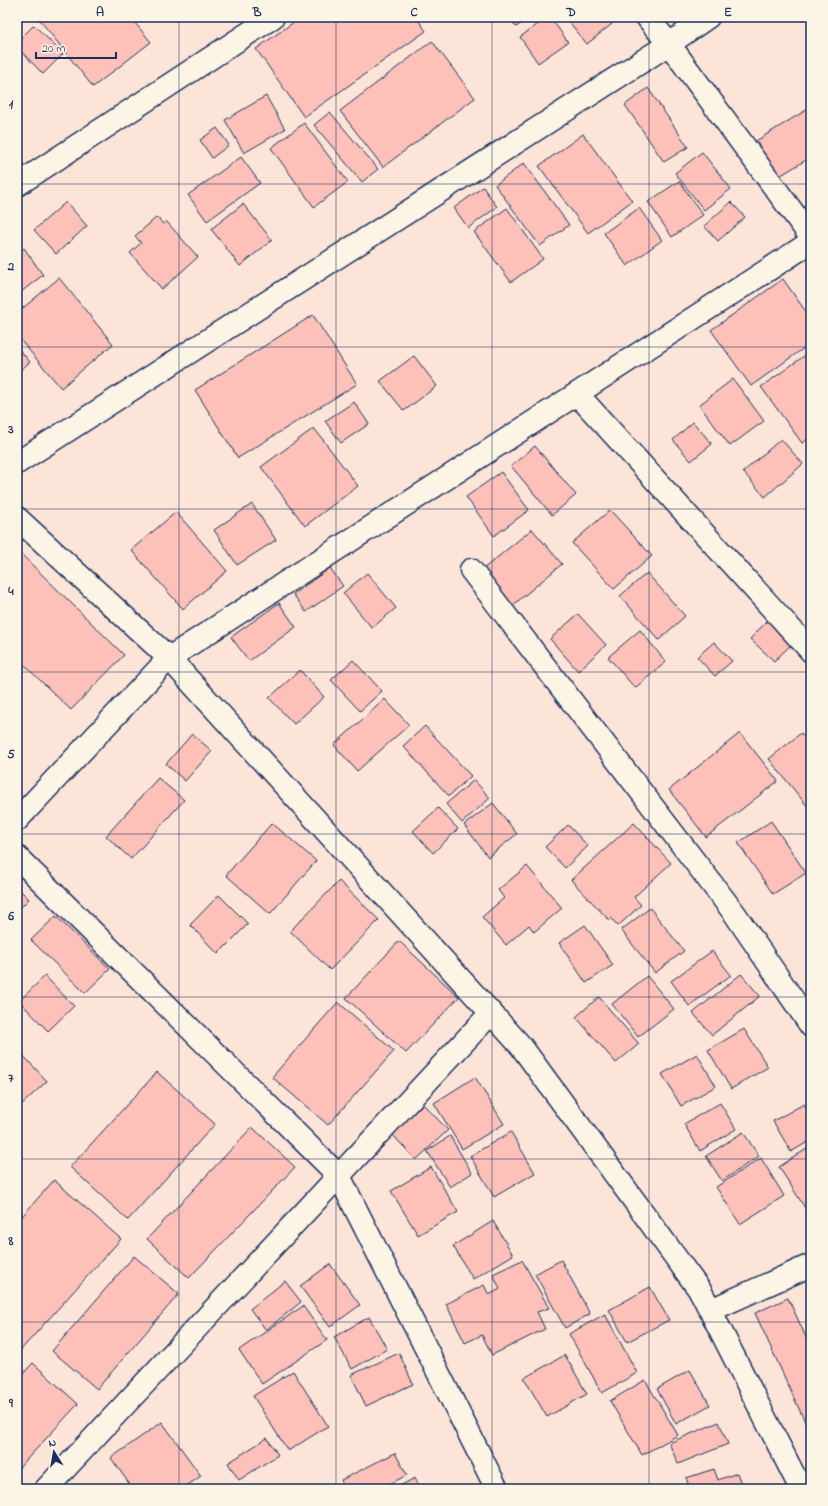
<svg xmlns="http://www.w3.org/2000/svg" width="828" height="1506" viewBox="0 0 828 1506" font-family="'Indie Flower',sans-serif">
<style>
.building{fill:#fdc1ba;stroke:#1b2f5e}
.lines{fill:none;stroke-linecap:round;stroke-linejoin:round}
.minor-casing{stroke:#1b2f5e;stroke-width:25}
.minor{stroke:#fcf5e5;stroke-width:22}
.grid{fill:none;stroke:#1b2f5e;stroke-width:1;stroke-opacity:0.55}
.neatline{fill:none;stroke:#1b2f5e;stroke-width:1.5}
.grid-label{font-size:13px;text-anchor:middle;font-weight:bold;fill:#1b2f5e}
</style>
<rect width="100%" height="100%" fill="#fce5d8"/>
<filter id="ink" filterUnits="userSpaceOnUse"><feTurbulence type="fractalNoise" baseFrequency=".025" numOctaves="2"/><feDisplacementMap in="SourceGraphic" scale="8" xChannelSelector="R" yChannelSelector="G"/><feConvolveMatrix kernelMatrix="1 2 1 2 8 2 1 2 1" color-interpolation-filters="sRGB"/></filter>
<g filter="url(#ink)">
<g class="building">
<polygon points="42,17 130,17 151,42 93,87 39,19"/>
<polygon points="301,17 416,17 426,31 304,117 256,49"/>
<polygon points="509,17 531,17 516,27"/>
<polygon points="548,17 550,17 568,42 538,63 520,37"/>
<polygon points="606,17 612,24 587,44 566,18"/>
<polygon points="34,25 63,54 43,74 17,47 17,42"/>
<polygon points="432,41 475,98 383,167 340,111"/>
<polygon points="648,88 688,147 664,162 625,105"/>
<polygon points="266,96 285,129 244,153 225,120"/>
<polygon points="811,107 811,157 778,177 756,141"/>
<polygon points="330,112 378,169 362,182 314,125"/>
<polygon points="304,123 348,182 314,207 271,148"/>
<polygon points="217,128 229,145 212,158 200,140"/>
<polygon points="583,134 632,201 588,233 539,166"/>
<polygon points="702,152 731,189 704,210 675,173"/>
<polygon points="241,157 260,183 207,221 188,195"/>
<polygon points="524,163 569,225 540,246 495,185"/>
<polygon points="679,181 703,215 672,237 648,202"/>
<polygon points="483,187 497,207 468,228 454,208"/>
<polygon points="66,202 87,226 56,254 34,230"/>
<polygon points="731,202 745,217 718,241 704,226"/>
<polygon points="243,204 272,240 240,266 211,229"/>
<polygon points="507,208 543,259 511,282 474,232"/>
<polygon points="639,208 662,240 627,266 604,233"/>
<polygon points="157,217 163,224 166,221 198,257 162,289 130,253 141,243 135,236"/>
<polygon points="24,248 43,275 17,295 17,253"/>
<polygon points="59,278 113,344 61,388 17,336 17,313"/>
<polygon points="783,279 811,319 811,343 751,386 711,330"/>
<polygon points="313,315 357,384 238,458 195,390"/>
<polygon points="17,347 30,362 17,373"/>
<polygon points="811,351 811,437 802,443 761,387"/>
<polygon points="414,356 437,386 404,411 380,381"/>
<polygon points="733,379 764,421 730,446 699,405"/>
<polygon points="354,402 369,424 341,443 325,421"/>
<polygon points="693,422 712,444 691,461 673,440"/>
<polygon points="314,428 358,486 305,526 261,467"/>
<polygon points="781,439 803,464 765,497 743,472"/>
<polygon points="535,446 576,495 552,515 511,466"/>
<polygon points="501,472 529,510 494,536 466,497"/>
<polygon points="252,504 276,540 237,565 214,530"/>
<polygon points="610,510 652,556 614,589 572,543"/>
<polygon points="176,512 227,571 183,609 131,550"/>
<polygon points="532,529 562,564 512,606 482,570"/>
<polygon points="18,551 124,655 71,710 17,658"/>
<polygon points="330,568 343,586 306,612 293,594"/>
<polygon points="367,573 396,608 372,628 343,593"/>
<polygon points="647,573 685,616 659,640 620,596"/>
<polygon points="279,603 296,627 249,661 231,637"/>
<polygon points="578,614 606,645 578,671 550,639"/>
<polygon points="768,620 793,643 774,661 750,639"/>
<polygon points="640,630 666,662 635,688 608,657"/>
<polygon points="714,642 732,661 715,676 697,657"/>
<polygon points="353,660 382,691 360,711 331,680"/>
<polygon points="300,670 324,697 294,724 269,698"/>
<polygon points="385,699 409,725 357,771 334,745"/>
<polygon points="425,726 471,776 449,796 403,746"/>
<polygon points="740,733 778,781 706,837 669,790"/>
<polygon points="801,733 811,745 811,804 808,807 769,759"/>
<polygon points="192,734 212,751 185,781 166,764"/>
<polygon points="158,778 184,800 131,859 106,836"/>
<polygon points="474,780 490,798 462,823 446,804"/>
<polygon points="493,803 517,834 488,857 464,825"/>
<polygon points="438,808 458,829 433,853 413,831"/>
<polygon points="771,821 806,873 773,894 738,843"/>
<polygon points="272,823 316,861 270,914 226,875"/>
<polygon points="634,823 671,863 634,897 641,905 618,926 611,918 609,920 571,880"/>
<polygon points="568,825 588,846 565,868 545,847"/>
<polygon points="527,866 562,908 534,932 529,925 506,945 482,917 504,898 498,890"/>
<polygon points="339,881 379,920 330,970 290,931"/>
<polygon points="17,887 29,899 17,911"/>
<polygon points="219,895 248,924 218,954 190,925"/>
<polygon points="650,908 684,951 655,973 621,930"/>
<polygon points="56,916 110,969 85,993 31,940"/>
<polygon points="585,925 613,965 586,983 559,943"/>
<polygon points="399,941 459,997 406,1053 346,998"/>
<polygon points="712,951 731,975 689,1006 671,981"/>
<polygon points="741,974 760,996 712,1035 693,1013"/>
<polygon points="45,976 74,1006 48,1031 19,1001"/>
<polygon points="647,976 674,1009 638,1037 612,1004"/>
<polygon points="599,997 639,1044 616,1063 576,1017"/>
<polygon points="338,1002 394,1051 328,1125 272,1077"/>
<polygon points="744,1029 768,1067 731,1089 708,1050"/>
<polygon points="17,1049 47,1081 17,1109"/>
<polygon points="697,1054 716,1086 681,1106 662,1074"/>
<polygon points="157,1072 215,1124 128,1220 70,1167"/>
<polygon points="475,1077 504,1124 462,1149 434,1103"/>
<polygon points="720,1103 736,1129 700,1151 684,1124"/>
<polygon points="423,1104 448,1130 416,1160 391,1133"/>
<polygon points="804,1104 811,1116 811,1140 791,1152 773,1121"/>
<polygon points="252,1127 295,1167 189,1278 147,1239"/>
<polygon points="511,1132 535,1173 494,1197 470,1156"/>
<polygon points="743,1132 759,1156 722,1181 706,1156"/>
<polygon points="450,1136 472,1173 450,1187 427,1151"/>
<polygon points="811,1146 811,1208 807,1211 779,1167"/>
<polygon points="761,1158 784,1196 740,1224 716,1187"/>
<polygon points="431,1167 458,1212 418,1235 391,1191"/>
<polygon points="54,1180 121,1239 17,1354 17,1222"/>
<polygon points="493,1221 513,1255 473,1279 453,1246"/>
<polygon points="134,1256 179,1294 97,1389 52,1351"/>
<polygon points="522,1260 549,1308 537,1312 545,1329 492,1355 482,1335 465,1343 446,1304 484,1285 489,1295 500,1289 493,1274"/>
<polygon points="561,1260 590,1314 565,1328 535,1274"/>
<polygon points="330,1264 360,1305 330,1327 300,1286"/>
<polygon points="285,1281 301,1302 266,1330 250,1309"/>
<polygon points="650,1287 669,1320 627,1342 609,1310"/>
<polygon points="788,1298 811,1348 811,1435 755,1313"/>
<polygon points="303,1306 327,1340 262,1384 239,1350"/>
<polygon points="605,1314 637,1373 602,1393 569,1334"/>
<polygon points="369,1317 387,1349 352,1369 334,1337"/>
<polygon points="399,1353 413,1384 366,1406 351,1375"/>
<polygon points="565,1355 587,1394 547,1417 524,1378"/>
<polygon points="33,1363 78,1404 17,1470 17,1380"/>
<polygon points="690,1370 710,1405 676,1424 657,1389"/>
<polygon points="293,1371 328,1426 288,1451 253,1396"/>
<polygon points="645,1380 678,1435 642,1455 610,1401"/>
<polygon points="162,1422 201,1476 182,1489 133,1489 111,1458"/>
<polygon points="719,1422 728,1444 678,1464 669,1443"/>
<polygon points="267,1438 278,1455 239,1480 228,1463"/>
<polygon points="395,1453 407,1475 380,1489 345,1489 341,1480"/>
<polygon points="714,1469 718,1480 737,1473 743,1489 690,1489 686,1478"/>
<polygon points="415,1478 420,1489 394,1489"/>
</g>
<g class="lines">
<defs>
<g id="minor">
<polyline points="647,17 669,44 811,237"/>
<polyline points="17,185 273,17"/>
<polyline points="577,394 811,651"/>
<polyline points="17,463 669,44 708,17"/>
<polyline points="17,518 169,658 521,1046 701,1292 801,1489"/>
<polyline points="471,570 735,914 811,1026"/>
<polyline points="17,820 169,658 811,242"/>
<polyline points="17,857 339,1176 497,1489"/>
<polyline points="711,1310 811,1265"/>
<polyline points="46,1489 491,1013"/>
</g>
</defs>
<use href="#minor" class="minor-casing"/>
<use href="#minor" class="minor"/>
</g>
</g>
<path class="grid" d="M179,17v1472M336,17v1472M492,17v1472M649,17v1472M17,184h794M17,347h794M17,509h794M17,672h794M17,834h794M17,997h794M17,1159h794M17,1322h794"/>
<rect width="828" height="1506" fill="none" stroke="#fcf5e5" stroke-width="44"/>
<g transform="translate(54 1452) rotate(349)" stroke="#fcf5e5" stroke-width="3" paint-order="stroke">
<path d="M0-3L7 15L0 10L-7 15Z" fill="#1b2f5e"/>
<text y="-6" font-size="11" font-weight="bold" text-anchor="middle" fill="#1b2f5e">N</text>
</g>
<path d="M36 52v6h80v-6" fill="none" stroke="#1b2f5e" stroke-width="2"/>
<text x="42" y="52" font-size="12" fill="#1b2f5e" stroke="#fcf5e5" stroke-width="3" paint-order="stroke">20 m</text>
<rect x="22" y="22" width="784" height="1462" class="neatline"/>
<g class="grid-label">
<text x="100" y="16">A</text>
<text x="257" y="16">B</text>
<text x="414" y="16">C</text>
<text x="571" y="16">D</text>
<text x="728" y="16">E</text>
<text x="11" y="108">1</text>
<text x="11" y="270">2</text>
<text x="11" y="433">3</text>
<text x="11" y="595">4</text>
<text x="11" y="758">5</text>
<text x="11" y="920">6</text>
<text x="11" y="1082">7</text>
<text x="11" y="1245">8</text>
<text x="11" y="1407">9</text>
</g>
</svg>
